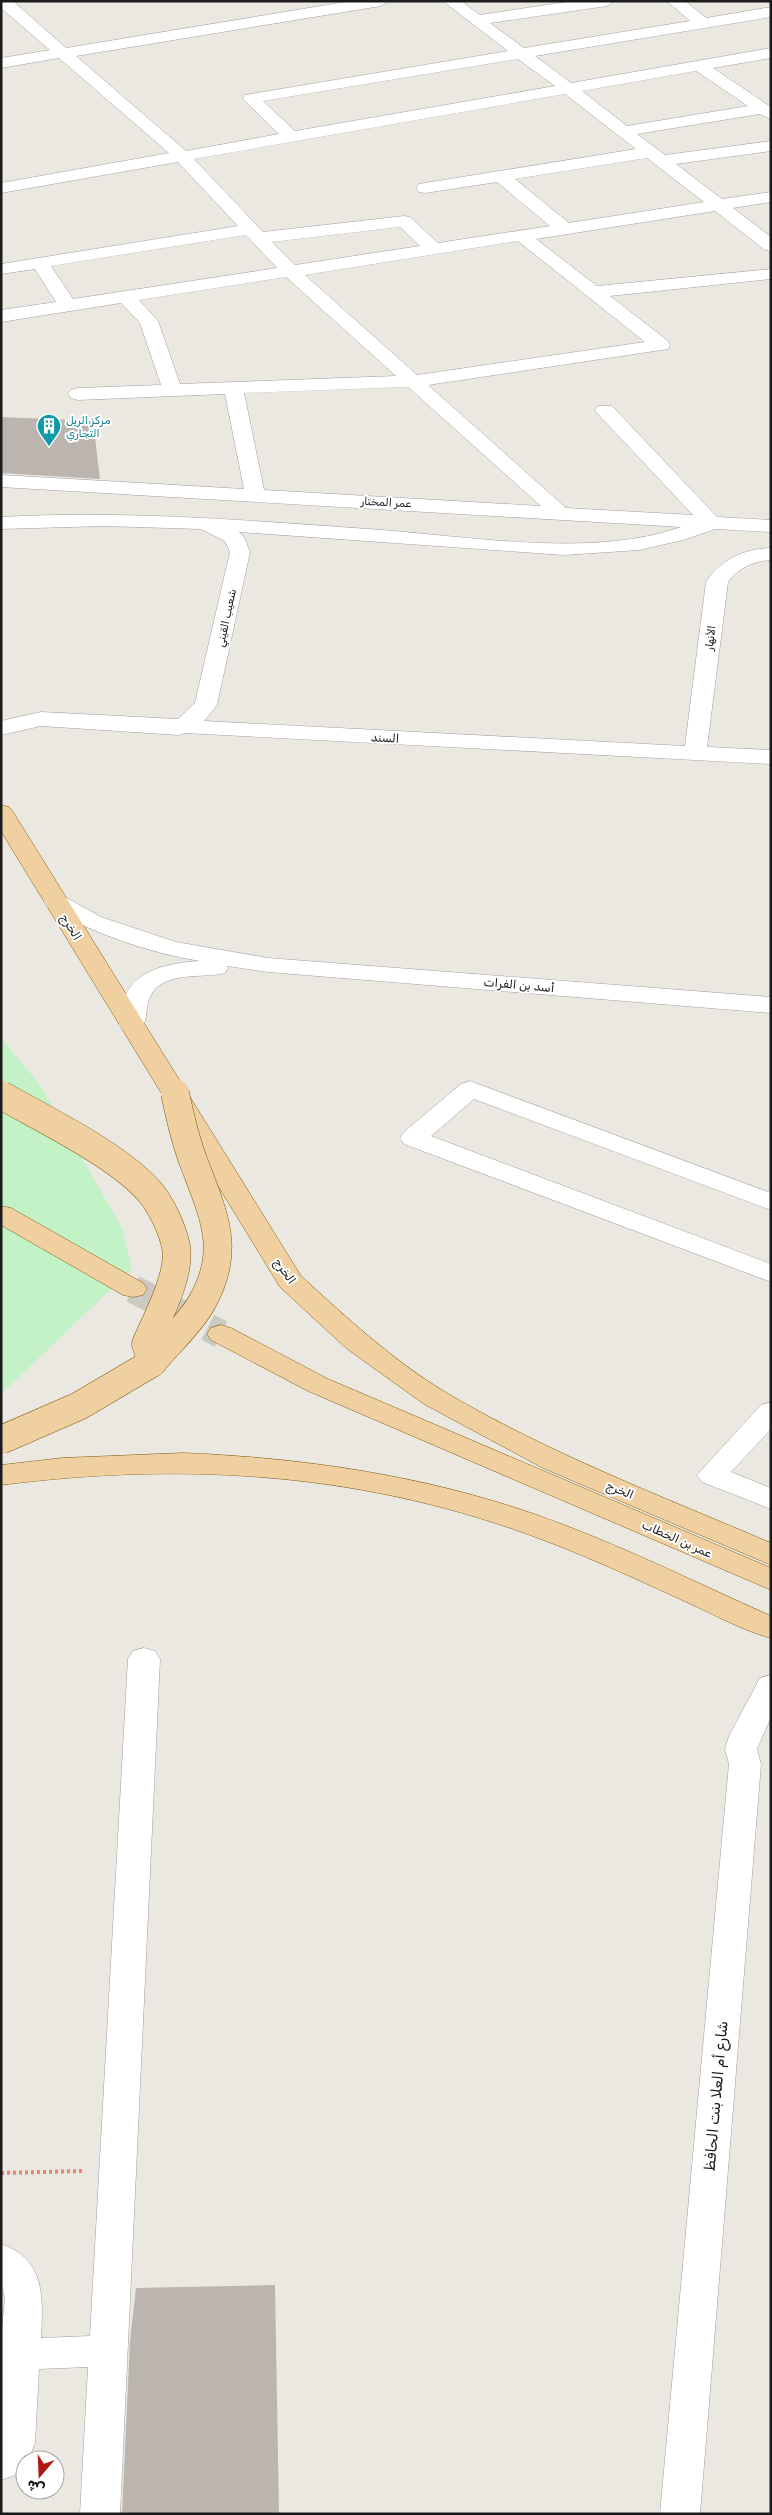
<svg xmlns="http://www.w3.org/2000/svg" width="772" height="2515" viewBox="0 0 772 2515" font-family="Rubik,'Noto Naskh Arabic',sans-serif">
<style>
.park{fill:#c2f2c6}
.building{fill:#bbb4af}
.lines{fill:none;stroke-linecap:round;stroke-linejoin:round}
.major-tunnel{stroke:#ccc9c3;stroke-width:28;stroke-dasharray:28 14;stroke-linecap:butt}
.minor-casing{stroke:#9f9f9f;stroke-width:1}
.major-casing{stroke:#815e10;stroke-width:1}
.path{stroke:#e98375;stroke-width:4;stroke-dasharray:3 3;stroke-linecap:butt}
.minor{fill:#fff;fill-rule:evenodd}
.major{fill:#f0d0a1;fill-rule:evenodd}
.major-bridge-casing{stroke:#815e10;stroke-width:29;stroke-linecap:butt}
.major-bridge{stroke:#f0d0a1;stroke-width:28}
.labels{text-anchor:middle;stroke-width:4;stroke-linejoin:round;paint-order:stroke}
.far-culture-label{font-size:11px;fill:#0d838f;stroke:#fff;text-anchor:start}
.far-street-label{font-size:11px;fill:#1b1b1b;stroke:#fff}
.street-label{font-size:12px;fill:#1b1b1b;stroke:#fff}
.near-street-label{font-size:15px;fill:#1b1b1b;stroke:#fff}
</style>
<rect width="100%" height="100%" fill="#ebe8e1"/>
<polygon class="park" points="1,1038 40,1085 122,1228 132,1269 1,1394"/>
<g class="building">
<polygon points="1,417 93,421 100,479 1,473"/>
<polygon points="275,2285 279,2514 122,2514 130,2341 136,2288"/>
</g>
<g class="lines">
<polyline class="major-tunnel" points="133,1289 221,1334"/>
<defs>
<g id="minor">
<path d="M1,1h12l53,47 285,-47h38l-8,5 -305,50 110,95 93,-17 -34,-33 -2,-3 2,-3 263,-44 -65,-50h18l19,14 93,-14h42l-8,5 -117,17 34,25 166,-27 -23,-20h18l21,17 65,-11v10l-236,39 36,27 200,-35v10l-58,10 58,39v12l-11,-5 -123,20 28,21 106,-14v10l-95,13 46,35 49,-7v10l-38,6 38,29v14l-6,-1 -50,-39 -179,28 61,47 174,-17v10l-161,17 58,45 2,4 -2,4 -240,36 138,123 127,7 -95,-101 -3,-4 3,-4h14l105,111 54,3v12l-56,-3 -32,11 -44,10 -75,5 -325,-23 5,5 6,15 -33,153 -13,16 481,25 21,-164c15,-23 38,-33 65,-34v12c-17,1 -33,8 -43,22l-21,165 64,3v14l-586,-31 -6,2 -138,-9 -40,9v-14l40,-9 137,7 17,-16 35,-151 -5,-11 -24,-12 -97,-3 -103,3v-12c128,-7 254,4 381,13 91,7 212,28 299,-3l-680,-40v-12l243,14 -19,-95 -147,6 -7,-2 -3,-4 3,-4 7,-2 83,-3 -21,-62 -19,-20 -120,19v-12l55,-8 -21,-33 -34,5v-10l237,-38 -60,-64 -177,31v-10l168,-30 -110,-95 -58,10v-10l49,-8 -49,-42zM518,59l37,27 -260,45 -32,-30zM696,71l52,35 -121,20 -45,-35zM565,94l71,55 -211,34 -6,1 -3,4 3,4 6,1 72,-11 53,44 -112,17 -28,-26 -6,-1 -141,16 -69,-73zM647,158l57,44 -135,21 -54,-44zM400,227l20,19 -125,19 -23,-23zM246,235l31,33 -204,31 -22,-33zM518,241l127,101 -228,33 -112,-100zM286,277l110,99 -216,8 -22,-63 -19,-21zM408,387l133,119 -277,-16 -20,-97z"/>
<path d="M56,895l9,2 36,20 75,25 92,16 503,39v16l-503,-41 -41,-6 1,2 -3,5c-23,6 -63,-3 -75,24 -5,11 -2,23 -9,33l-9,3 -9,-3 -4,-5c2,-9 2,-19 5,-27 13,-30 47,-35 76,-37 -54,-9 -105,-27 -153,-54l-3,-5 3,-5z"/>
<polygon points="470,1081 771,1193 771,1210 474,1099 431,1136 771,1264 771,1282 404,1144 400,1138 404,1132 461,1084"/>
<polygon points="771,1402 771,1429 731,1472 771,1488 771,1509 702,1482 697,1475 761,1405"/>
<path d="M144,1648l11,3 5,8 -40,855h-40l8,-147 -49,2 -4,74 -7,17h-3v6l-10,9 -14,5v-141l4,-41 -4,-16v-38c45,15 42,55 40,94l49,-2 38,-677 5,-8z"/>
<polygon points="771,1675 771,1717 757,1749 761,1764 700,2514 660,2514 729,1764 725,1749 729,1736 760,1678"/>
</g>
<g id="major">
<path d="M1,805l8,2 4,5 288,464c45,41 91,84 144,116 103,61 216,104 326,151v22l-228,-97 -119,-64 -78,-56 -66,-61 -279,-456z"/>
<polygon points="1,1206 11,1208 143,1283 147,1289 143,1295 133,1297 123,1295 1,1225"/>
<polygon points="221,1325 231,1328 328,1379 771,1568 771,1590 308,1391 211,1340 207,1334 211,1328"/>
<path d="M184,1453c119,5 237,22 350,61 81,28 158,67 237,102v22c-27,-7 -52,-21 -78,-33 -48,-22 -97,-45 -147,-64 -177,-68 -358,-80 -545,-56v-20l61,-7z"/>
</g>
</defs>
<use href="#minor" class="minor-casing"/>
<use href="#major" class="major-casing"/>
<polyline class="path" points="1,2173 82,2171"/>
<use href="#minor" class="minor"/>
<use href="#major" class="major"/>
<defs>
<g id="major-bridge">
<path d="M1,1095c44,25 117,60 149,97 11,13 23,38 26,55 5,28 -19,71 -30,97l6,19 -73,43 -78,34"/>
<path d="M152,1363c16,-20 36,-37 49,-59 31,-53 13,-88 -7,-141 -9,-23 -14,-46 -19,-70"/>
</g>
</defs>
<use href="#major-bridge" class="major-bridge-casing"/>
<use href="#major-bridge" class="major-bridge"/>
</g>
<defs>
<symbol id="building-pin" viewBox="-11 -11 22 30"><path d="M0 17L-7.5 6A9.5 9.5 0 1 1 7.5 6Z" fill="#0f9aa8" stroke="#fff"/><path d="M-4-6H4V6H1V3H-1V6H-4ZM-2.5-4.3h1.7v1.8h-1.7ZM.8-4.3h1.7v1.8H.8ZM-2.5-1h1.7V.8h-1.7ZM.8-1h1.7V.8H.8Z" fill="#fff"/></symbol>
</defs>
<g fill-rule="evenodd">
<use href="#building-pin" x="35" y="412" width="28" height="38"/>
</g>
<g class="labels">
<g class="far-culture-label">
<text x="66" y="424">مركز الريل<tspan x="66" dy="13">التجاري</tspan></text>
</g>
<g class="far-street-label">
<text transform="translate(386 502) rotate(3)" y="4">عمر المختار</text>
<text transform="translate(226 618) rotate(-78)" y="4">شعيب القيني</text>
<text transform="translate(710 638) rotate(-83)" y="4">الأنهار</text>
</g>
<g class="street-label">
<text transform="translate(385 738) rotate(3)" y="4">السند</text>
<text transform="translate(71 927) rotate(58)" y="4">الخرج</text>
<text transform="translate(519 985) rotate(5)" y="4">أسد بن الفرات</text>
<text transform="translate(285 1271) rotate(55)" y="4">الخرج</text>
<text transform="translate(620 1490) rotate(23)" y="4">الخرج</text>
<text transform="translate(677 1539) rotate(24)" y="4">عمر بن الخطاب</text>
</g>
<g class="near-street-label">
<text transform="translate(716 2096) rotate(-85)" y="5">شارع أم العلا بنت الحافظ</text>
</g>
</g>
<rect width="772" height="2515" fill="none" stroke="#1b1b1b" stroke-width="5"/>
<g transform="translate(40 2475) rotate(199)"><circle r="24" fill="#ffffff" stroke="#a4a4a4"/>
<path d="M0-4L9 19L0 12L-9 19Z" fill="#af1916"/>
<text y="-8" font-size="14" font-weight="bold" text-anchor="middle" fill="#1b1b1b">ش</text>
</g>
</svg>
